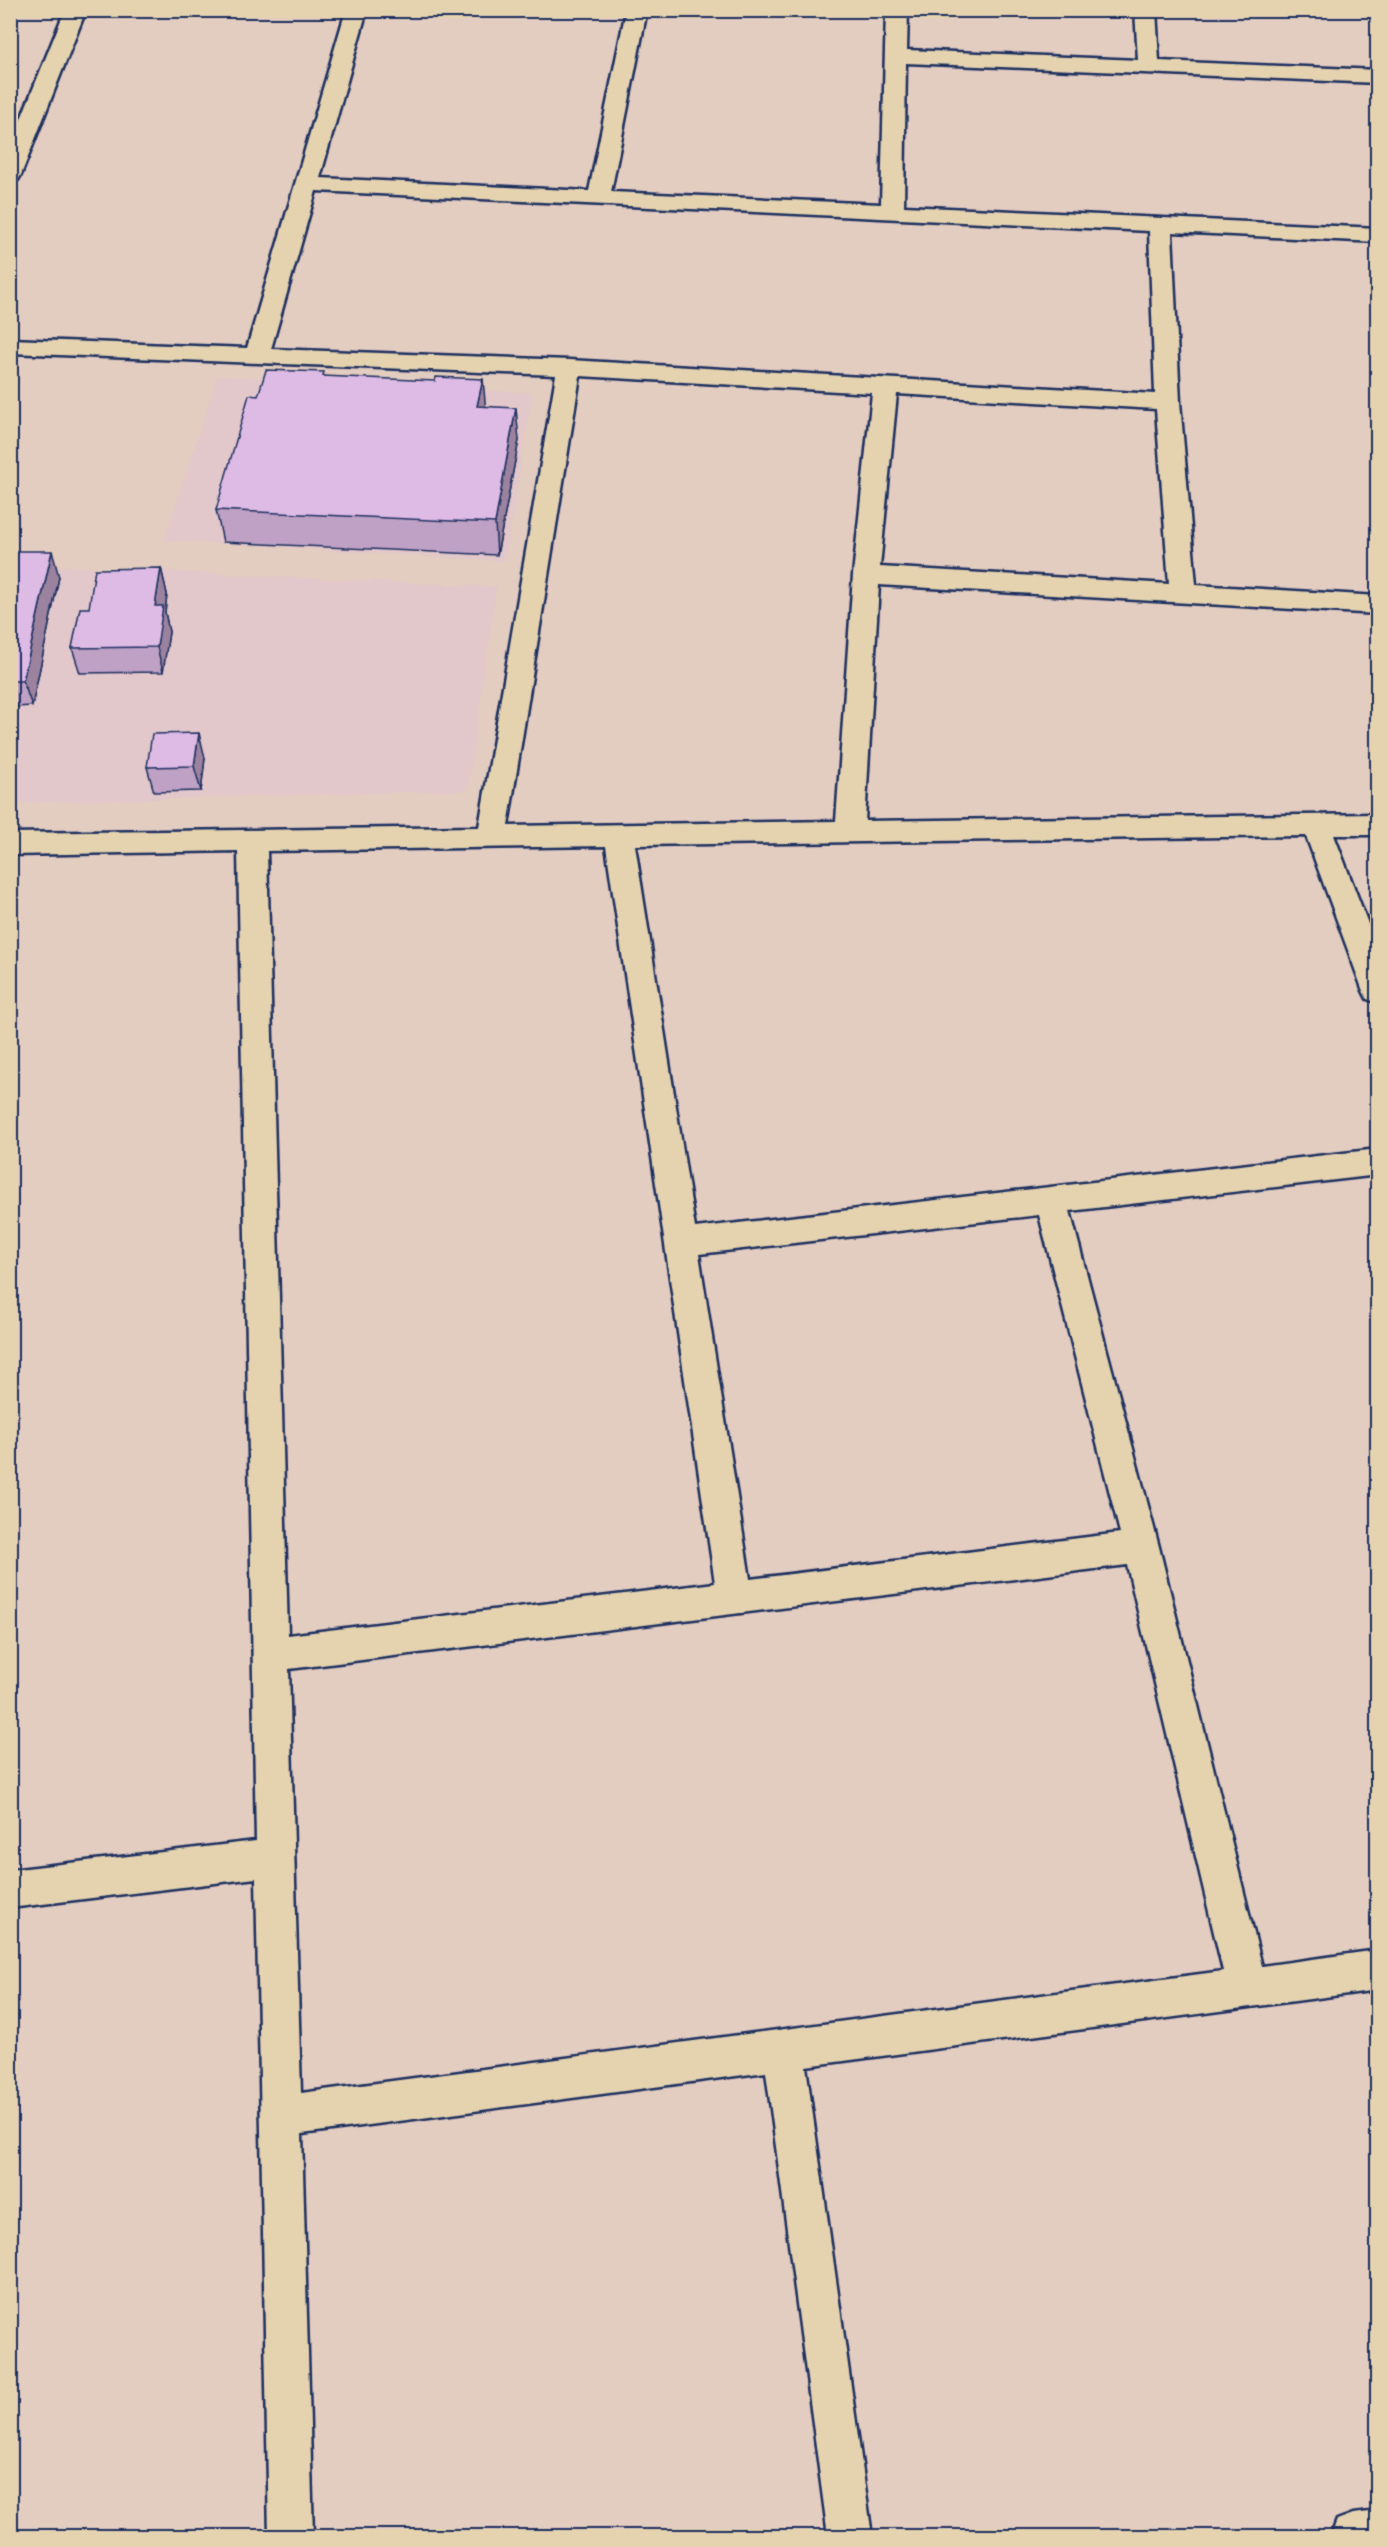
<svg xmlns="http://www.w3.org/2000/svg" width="1388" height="2547" viewBox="0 0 1388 2547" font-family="Delius,sans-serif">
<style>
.built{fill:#e2c7cb}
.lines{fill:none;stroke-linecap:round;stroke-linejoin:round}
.minor-casing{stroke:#1b2f5e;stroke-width:5}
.minor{fill:#e5d3b0;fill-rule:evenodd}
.wall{fill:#bfa1c5;stroke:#1b2f5e;stroke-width:1.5}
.shaded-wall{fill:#9b83a0;stroke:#1b2f5e;stroke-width:1.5}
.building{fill:#debbe5;stroke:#1b2f5e;stroke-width:1.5}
</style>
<rect width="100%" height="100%" fill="#e3ccc0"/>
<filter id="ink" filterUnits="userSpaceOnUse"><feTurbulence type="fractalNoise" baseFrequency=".0167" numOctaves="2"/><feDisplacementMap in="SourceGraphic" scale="12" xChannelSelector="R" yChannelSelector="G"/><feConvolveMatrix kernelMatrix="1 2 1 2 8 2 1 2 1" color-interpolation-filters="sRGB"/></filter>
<g filter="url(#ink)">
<g class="built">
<polygon points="218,376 532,393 505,561 165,540"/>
<polygon points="11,564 496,587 467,790 11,803"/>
</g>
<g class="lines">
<defs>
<g id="minor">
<polygon points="65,10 86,10 21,175 18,180 10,182 10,146"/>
<path d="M346,10h21l-47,168 269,13 37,-181h21l-36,182 270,12 5,-194h22l-1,40 231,10 -3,-50h21l3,51 219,9v13l-472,-20 -2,143 474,22v14l-206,-10 8,170 16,183 182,11v18l-499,-29 -14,236 513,-7v21h-44l44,115v53l-11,-4 -4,-8 -57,-155 -671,9 60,383 683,-79v26l-308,36 89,336 103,419 116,-16v40l-572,76 66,470h-44l-62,-464 -464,62 11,402h-44l-13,-658 -246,30v-38l246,-29 -18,-990 -228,4v-22l469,-6 77,-452 -546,-22v-14l237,9zM316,191l833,40 6,163 -586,-34 -298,-11zM580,376l292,17 -19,182 -17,246 -328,5zM897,394l259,15 13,175 -289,-17zM606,846l109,737 -427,52 -21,-784zM1039,1215l81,318 -370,46 -51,-325zM1127,1565l96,406 -922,122 -12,-424z"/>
<polygon points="1378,2511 1378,2536 1331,2536 1337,2520 1353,2514"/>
</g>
</defs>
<use href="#minor" class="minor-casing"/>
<use href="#minor" class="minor"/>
</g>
<g class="wall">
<polygon points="324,376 485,406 519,440 497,555 223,542 216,510"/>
<polygon points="10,551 59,577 32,706 16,707 10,734"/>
<polygon points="161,568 167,594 165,612 169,632 163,672 80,673 72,648 89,608"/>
<polygon points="205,758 201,791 154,792 147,767"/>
</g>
<g class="shaded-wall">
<polygon points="483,379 486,412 477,406"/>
<polygon points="516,408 519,440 497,555 495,523"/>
<polygon points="52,551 59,577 32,706 23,681"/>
<polygon points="161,568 167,594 165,612 169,632 163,672 157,647 155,606"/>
<polygon points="10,690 16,707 10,734"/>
<polygon points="199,733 205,758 201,791 194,766"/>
</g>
<g class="building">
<polygon points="266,370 324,372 323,376 435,381 436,377 483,379 477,406 516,408 495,523 216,510 249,395 258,396"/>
<polygon points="10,551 52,551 23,681 10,681"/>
<polygon points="161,568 155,606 163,606 157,647 72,648 80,608 89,608 95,569"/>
<polygon points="199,733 194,766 147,767 152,734"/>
</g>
</g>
<rect width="1388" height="2547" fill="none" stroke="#e5d3b0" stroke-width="36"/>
<rect x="18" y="18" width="1352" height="2511" fill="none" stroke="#1b2f5e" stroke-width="2" filter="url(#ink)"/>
</svg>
